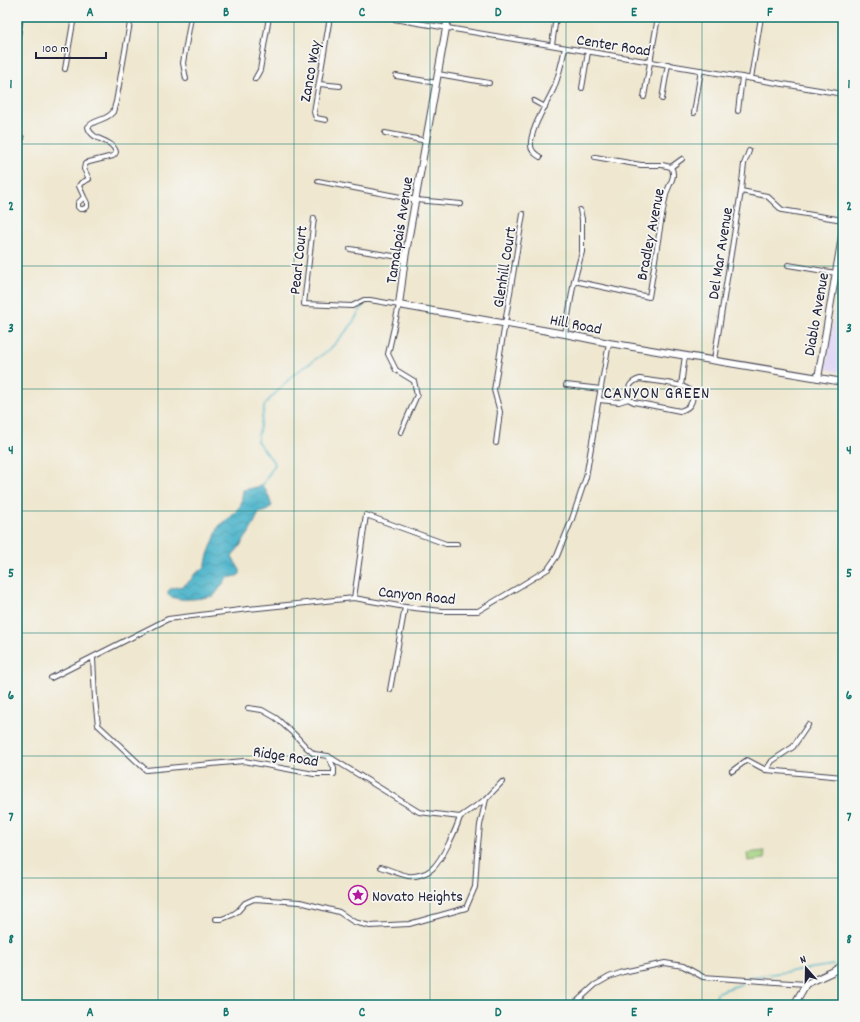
<svg xmlns="http://www.w3.org/2000/svg" width="860" height="1022" viewBox="0 0 860 1022" font-family="Dekko,sans-serif">
<style>
.built{fill:#dfd5f5}
.pitch{fill:#a4d280;stroke:#637a5e}
.water{fill:url(#water-waves);stroke:#376b82}
.lines{fill:none;stroke-linecap:round;stroke-linejoin:round}
.stream{stroke:#4cb4ca;stroke-width:1.5}
.street-casing{stroke:#414051;stroke-width:6}
.secondary-casing{stroke:#414051;stroke-width:8}
.street{stroke:#fff;stroke-width:4}
.secondary{stroke:#fff;stroke-width:6}
.grid{fill:none;stroke:#0f766e;stroke-width:1;stroke-opacity:0.55}
.labels{text-anchor:middle;stroke-width:3.5;stroke-linejoin:round;paint-order:stroke}
.street-label{font-size:16px;fill:#22223b;stroke:#f6f6f2}
.poi-label{font-size:16px;fill:#22223b;stroke:#f6f6f2;text-anchor:start}
.neighbourhood-label{font-size:17px;letter-spacing:1px;fill:#22223b;stroke:#f6f6f2}
.neatline{fill:none;stroke:#0f766e;stroke-width:1.5}
.grid-label{font-size:13px;text-anchor:middle;font-weight:bold;fill:#0f766e}
</style>
<defs>
<pattern id="water-waves" width="16" height="10" patternUnits="userSpaceOnUse"><rect width="16" height="10" fill="#4cb4ca"/><path d="M0 5q4-4 8 0t8 0" fill="none" stroke="#3f92a5"/></pattern>
</defs>
<rect width="100%" height="100%" fill="#f6f6f2"/>
<filter id="ink" filterUnits="userSpaceOnUse"><feTurbulence type="fractalNoise" baseFrequency=".025" numOctaves="2"/><feDisplacementMap in="SourceGraphic" scale="8" xChannelSelector="R" yChannelSelector="G"/><feConvolveMatrix kernelMatrix="1 2 1 2 8 2 1 2 1" color-interpolation-filters="sRGB"/></filter>
<filter id="wash" filterUnits="userSpaceOnUse"><feTurbulence type="fractalNoise" baseFrequency=".012" numOctaves="4" result="noise"/><feDisplacementMap in="SourceGraphic" scale="16" xChannelSelector="R" yChannelSelector="G"/><feGaussianBlur stdDeviation="0.9" result="paint"/><feColorMatrix in="noise" values="0 0 0 0 0 0 0 0 0 0 0 0 0 0 0 0 0 1.4 0 .05"/><feComposite in="paint" operator="in"/></filter>
<g filter="url(#wash)">
<rect width="100%" height="100%" fill="#efe7cf"/>
<polygon class="built" points="843,262 843,373 828,370 826,366"/>
<polygon class="pitch" points="764,851 765,859 748,861 747,853"/>
<path class="water" d="M262,486c6,5 7,13 10,20l-5,5 -8,2 -10,20 -17,24 8,13v4l-3,2 -10,2 -13,18c-13,2 -35,7 -46,-1v-4l4,-3 11,-2 7,-5 4,-6 11,-8 3,-12 11,-29 12,-9 10,-12 2,-15z"/>
<g class="lines">
<g class="stream">
<polyline points="262,486 275,464 257,441 265,404 294,374 329,350 350,327 364,304"/>
<polyline points="745,978 833,965"/>
<polyline points="713,1005 718,992 742,984"/>
</g>
</g>
</g>
<g filter="url(#ink)">
<g class="lines">
<defs>
<g id="street">
<polyline points="382,17 843,94"/>
<polyline points="17,42 21,17"/>
<polyline points="552,45 556,17"/>
<polyline points="65,69 74,17"/>
<polyline points="438,74 489,83"/>
<polyline points="396,76 437,83"/>
<polyline points="751,78 761,17"/>
<polyline points="186,79 183,63 191,17"/>
<polyline points="255,79 260,70 269,17"/>
<polyline points="319,84 340,86"/>
<polyline points="582,88 588,52"/>
<polyline points="644,97 658,17"/>
<polyline points="662,99 668,64"/>
<polyline points="534,101 545,107"/>
<polyline points="738,111 742,77"/>
<polyline points="694,113 701,70"/>
<polyline points="326,120 316,118 314,112 330,17"/>
<polyline points="385,133 427,141"/>
<polyline points="17,139 22,138"/>
<path d="M540,157c-5,-3 -9,-6 -9,-11 -2,-15 17,-44 23,-58 5,-13 8,-26 11,-40"/>
<polyline points="671,167 682,159"/>
<polyline points="318,181 416,200 461,204"/>
<polyline points="741,191 767,196 782,210 843,220"/>
<path d="M84,197l3,6v4l-4,2h-3l-2,-2v-4l6,-6 -5,-11 2,-3 8,-4 -5,-10 1,-5 4,-2 24,-6 2,-2 1,-2c-4,-14 -24,-10 -28,-25 6,-8 18,-6 25,-15 1,-3 2,-7 3,-10l15,-85"/>
<polyline points="314,218 304,304 352,306 364,300 370,300 399,305 388,354 396,370 414,381 417,395 401,432"/>
<polyline points="350,249 405,258"/>
<polyline points="788,265 836,273"/>
<path d="M574,281l75,16c6,-34 10,-68 17,-102 2,-10 11,-18 5,-28l-9,-2h-21l-46,-8"/>
<polyline points="565,334 574,281 582,252 582,219 580,210"/>
<polyline points="714,360 741,191 744,164 749,151"/>
<path d="M640,379c10,2 42,4 49,11 3,3 4,8 3,11 -2,6 -6,8 -12,10l-46,-9 -6,-3c-1,-10 1,-17 12,-20z"/>
<polyline points="566,385 601,389"/>
<polyline points="681,386 685,355"/>
<polyline points="599,400 619,402 628,399"/>
<polyline points="496,443 500,412 494,390 523,214"/>
<polyline points="354,598 366,515 446,544 457,544"/>
<polyline points="93,658 95,699 98,725 146,770 244,761 314,774 334,774 334,768 328,756 419,812 460,817 486,799 502,782"/>
<polyline points="51,678 168,619 248,609 354,598 405,607 442,611 478,611 517,588 548,569 557,556 572,519 586,477 593,436 595,420 609,343"/>
<polyline points="390,690 405,607"/>
<polyline points="248,708 262,710 276,718 295,735 307,748 314,754 328,756"/>
<polyline points="766,770 772,761 793,747 808,725"/>
<polyline points="732,771 747,760 766,770 843,777"/>
<path d="M381,867c9,3 18,7 27,9 8,1 18,-2 24,-7 10,-9 24,-39 28,-52"/>
<polyline points="216,919 222,919 232,915 238,911 245,903 254,899 300,902 339,912 354,922 370,926 409,924 466,908 475,887 477,855 480,825 486,799"/>
<polyline points="573,1005 595,985 609,977 623,972 665,963 683,966 703,977 806,984"/>
</g>
<g id="secondary">
<polyline points="448,17 405,258 399,305 565,334 609,343 843,382"/>
<polyline points="818,378 843,231"/>
<polyline points="794,1005 806,984 832,972 843,965"/>
</g>
</defs>
<use href="#street" class="street-casing"/>
<use href="#secondary" class="secondary-casing"/>
<use href="#street" class="street"/>
<use href="#secondary" class="secondary"/>
</g>
</g>
<path class="grid" d="M158,17v988M294,17v988M430,17v988M566,17v988M702,17v988M17,144h826M17,266h826M17,389h826M17,511h826M17,633h826M17,756h826M17,878h826"/>
<defs>
<symbol id="sight-ring" viewBox="-11 -11 22 22"><circle r="9.5" fill="#f6f6f2" stroke="#b5179e" stroke-width="1.5"/><path d="M0-6L1.8-2.2L6-1.7L2.9 1.2L3.7 5.4L0 3.3L-3.7 5.4L-2.9 1.2L-6-1.7L-1.8-2.2Z" fill="#b5179e"/></symbol>
</defs>
<g fill-rule="evenodd">
<use href="#sight-ring" x="347" y="884" width="22" height="22"/>
</g>
<g class="labels">
<g class="street-label">
<text transform="translate(614 44) rotate(9)" y="6">Center Road</text>
<text transform="translate(309 71) rotate(-80)" y="6">Zanco Way</text>
<text transform="translate(398 230) rotate(-81)" y="6">Tamalpais Avenue</text>
<text transform="translate(649 234) rotate(-79)" y="6">Bradley Avenue</text>
<text transform="translate(719 253) rotate(-81)" y="6">Del Mar Avenue</text>
<text transform="translate(297 260) rotate(-84)" y="6">Pearl Court</text>
<text transform="translate(503 267) rotate(-81)" y="6">Glenhill Court</text>
<text transform="translate(815 314) rotate(-80)" y="6">Diablo Avenue</text>
<text transform="translate(576 323) rotate(11)" y="6">Hill Road</text>
<text transform="translate(417 594) rotate(6)" y="6">Canyon Road</text>
<text transform="translate(286 755) rotate(9)" y="6">Ridge Road</text>
</g>
<g class="poi-label">
<text x="372" y="901">Novato Heights</text>
</g>
<g class="neighbourhood-label">
<text x="657" y="398">CANYON GREEN</text>
</g>
</g>
<rect width="860" height="1022" fill="none" stroke="#f6f6f2" stroke-width="44"/>
<g transform="translate(806 968) rotate(340)" stroke="#f6f6f2" stroke-width="3" paint-order="stroke">
<path d="M0-3L7 15L0 10L-7 15Z" fill="#22223b"/>
<text y="-6" font-size="11" font-weight="bold" text-anchor="middle" fill="#22223b">N</text>
</g>
<path d="M36 52v6h70v-6" fill="none" stroke="#22223b" stroke-width="2"/>
<text x="42" y="52" font-size="12" fill="#22223b" stroke="#f6f6f2" stroke-width="3" paint-order="stroke">100 m</text>
<rect x="22" y="22" width="816" height="978" class="neatline"/>
<g class="grid-label">
<text x="90" y="16">A</text>
<text x="226" y="16">B</text>
<text x="362" y="16">C</text>
<text x="498" y="16">D</text>
<text x="634" y="16">E</text>
<text x="770" y="16">F</text>
<text x="11" y="88">1</text>
<text x="849" y="88">1</text>
<text x="11" y="210">2</text>
<text x="849" y="210">2</text>
<text x="11" y="332">3</text>
<text x="849" y="332">3</text>
<text x="11" y="454">4</text>
<text x="849" y="454">4</text>
<text x="11" y="577">5</text>
<text x="849" y="577">5</text>
<text x="11" y="699">6</text>
<text x="849" y="699">6</text>
<text x="11" y="821">7</text>
<text x="849" y="821">7</text>
<text x="11" y="943">8</text>
<text x="849" y="943">8</text>
<text x="90" y="1016">A</text>
<text x="226" y="1016">B</text>
<text x="362" y="1016">C</text>
<text x="498" y="1016">D</text>
<text x="634" y="1016">E</text>
<text x="770" y="1016">F</text>
</g>
</svg>
